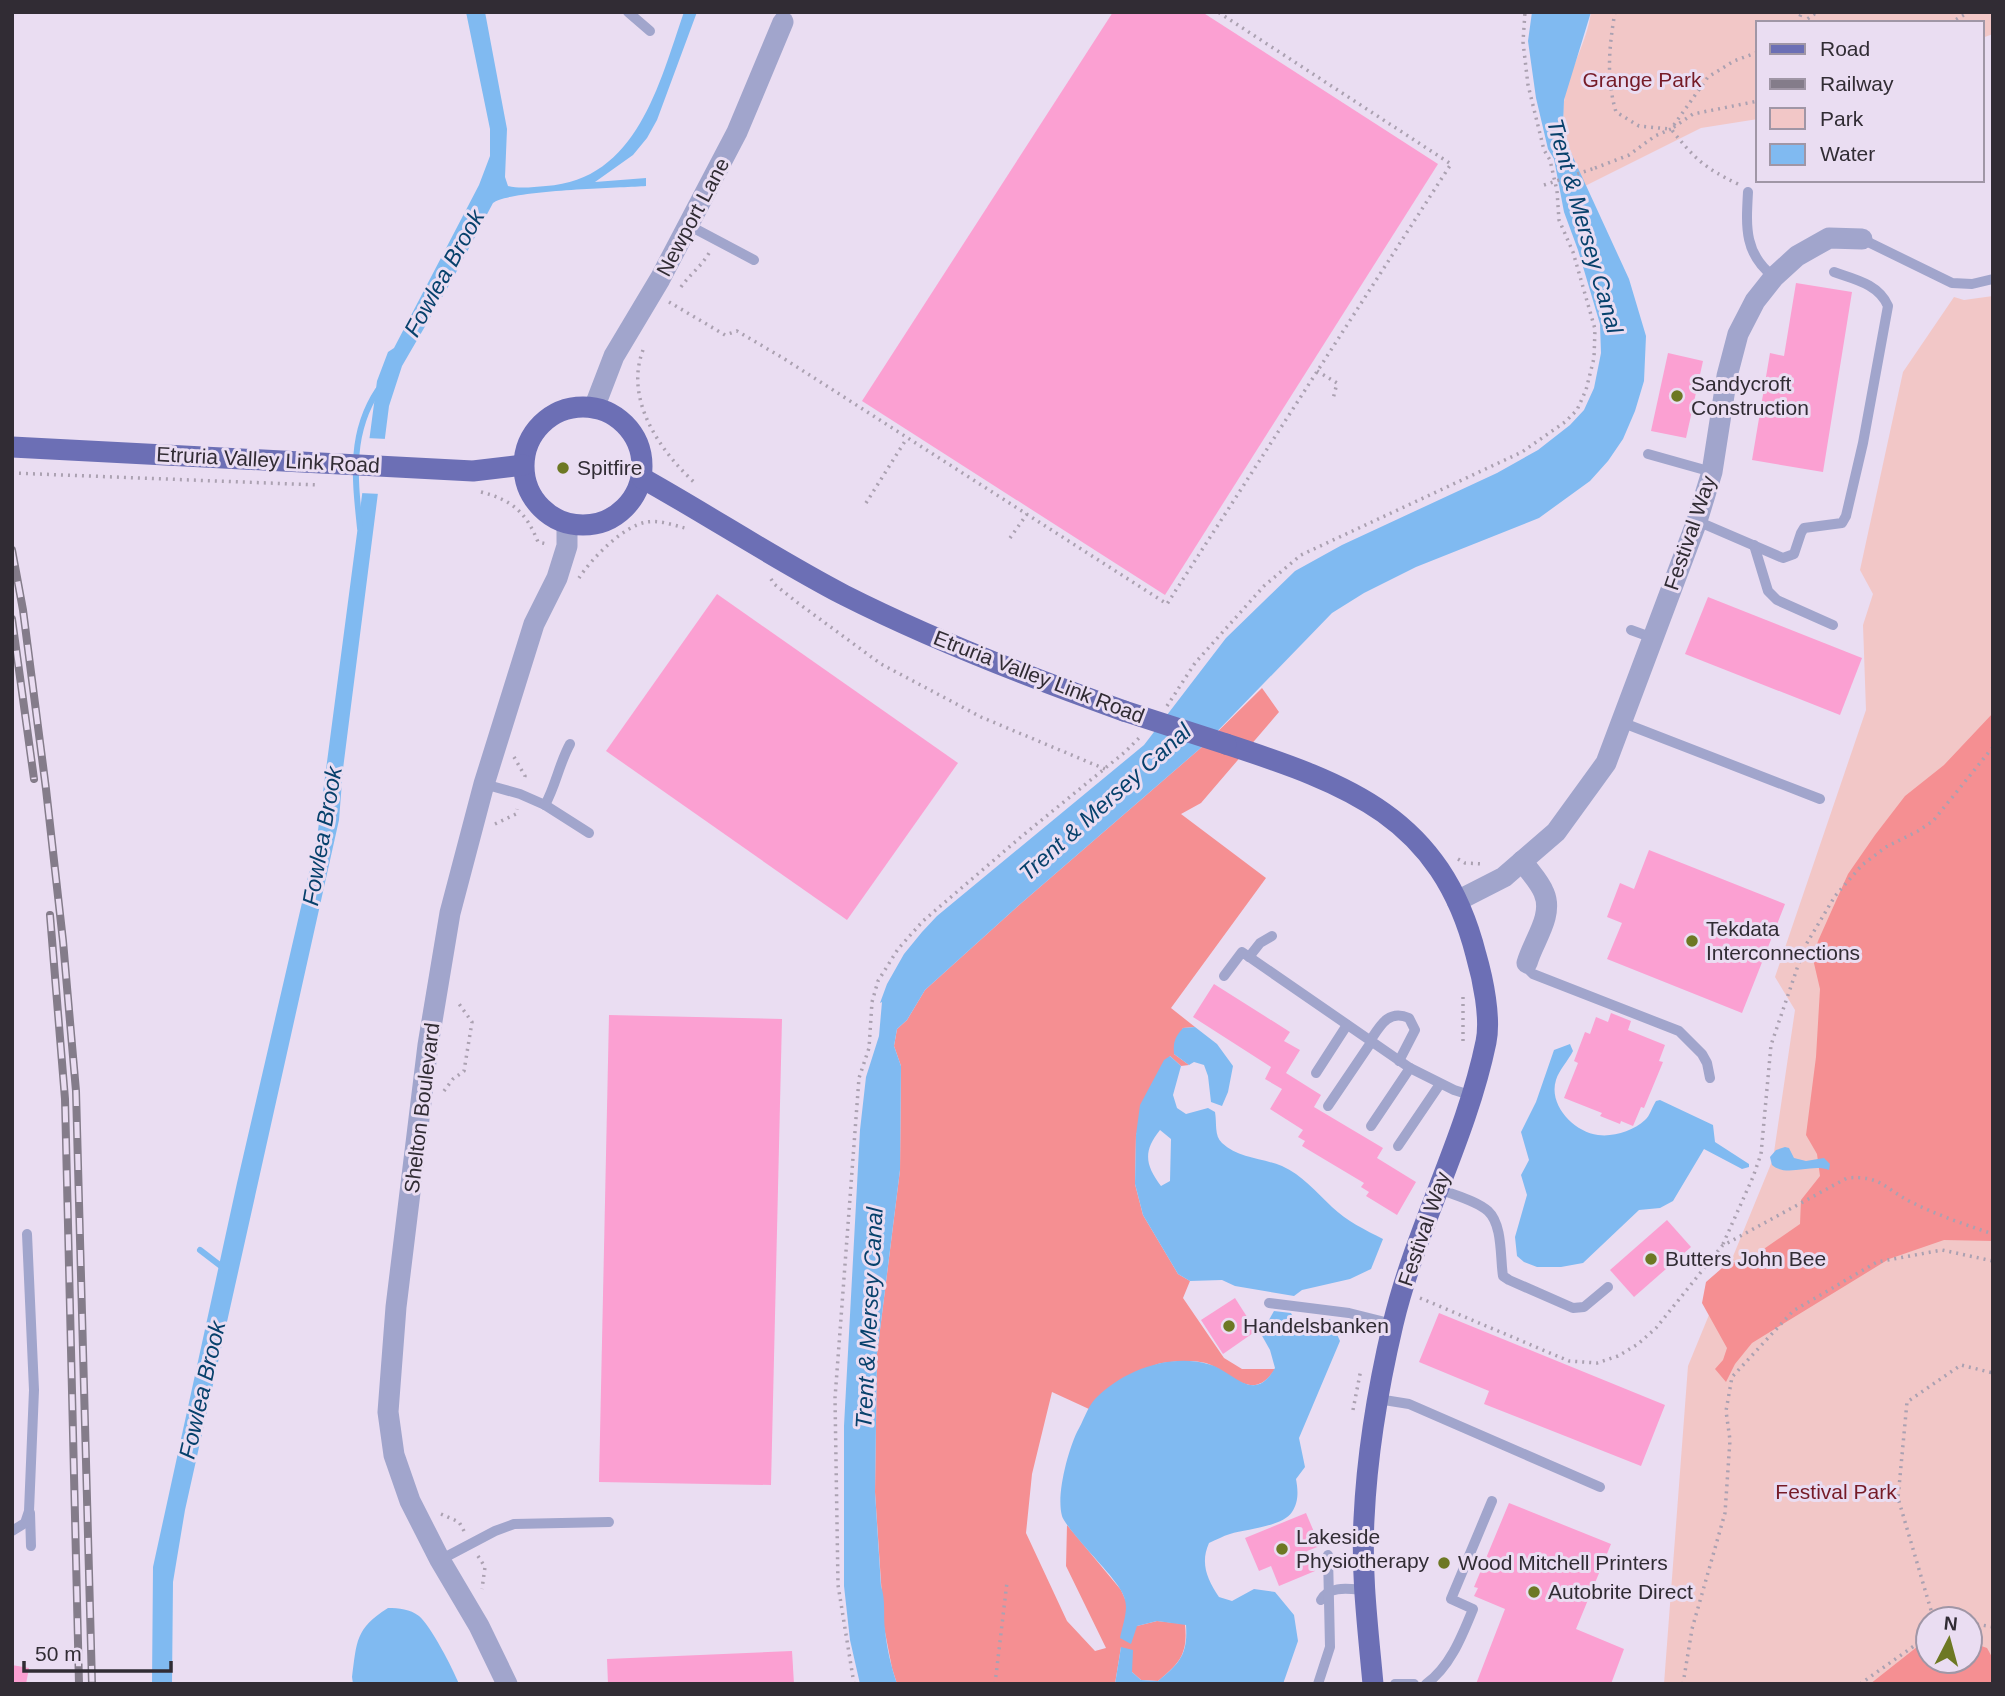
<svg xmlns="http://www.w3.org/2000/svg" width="2005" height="1696" viewBox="0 0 2005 1696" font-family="Helvetica,sans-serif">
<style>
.green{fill:#f2c7c7;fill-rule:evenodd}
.forest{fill:#f58f92}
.water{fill:#80baf1;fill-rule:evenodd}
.pier{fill:#eaddf2}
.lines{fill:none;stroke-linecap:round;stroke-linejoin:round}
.stream{stroke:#80baf1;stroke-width:6}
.building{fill:#fba0d2}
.path{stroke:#aba1b1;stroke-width:3.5;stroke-dasharray:2 5;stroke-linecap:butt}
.lane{stroke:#a1a5cc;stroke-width:10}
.street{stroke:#a1a5cc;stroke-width:21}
.primary{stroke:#6c6fb5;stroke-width:21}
.rail-casing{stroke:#847c8a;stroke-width:8}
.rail{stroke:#eaddf2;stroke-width:5;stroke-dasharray:16;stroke-linecap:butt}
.path-bridge{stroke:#aba1b1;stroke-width:3.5;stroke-dasharray:2 5;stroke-linecap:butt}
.primary-bridge{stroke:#6c6fb5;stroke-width:21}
.poi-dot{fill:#6d7823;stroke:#eaddf2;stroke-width:2.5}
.labels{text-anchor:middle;stroke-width:6;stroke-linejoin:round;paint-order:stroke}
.park-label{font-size:21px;fill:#761b27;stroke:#eaddf2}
.street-label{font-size:21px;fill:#312c34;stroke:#eaddf2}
.poi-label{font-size:21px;fill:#312c34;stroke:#eaddf2;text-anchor:start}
.water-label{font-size:23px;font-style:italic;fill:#07416c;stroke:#eaddf2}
</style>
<rect width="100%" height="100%" fill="#eaddf2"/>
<g class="green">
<path d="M1591,12h402v22l-11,4v-15h-224v96l-57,9 -116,58c-12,-28 -25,-54 -21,-84 4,-31 23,-59 27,-90z"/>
<path d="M1993,296v1388h-329l24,-318 85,-207 22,-149 -20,-33 91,-267 -3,-85 10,-31 -13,-24 43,-198 51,-75 10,3zM1928,1619h42v42h-42z"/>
</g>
<g class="forest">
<path d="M1262,688l17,24 -78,91 -20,11 85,64 -95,130 24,19 -12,1 -9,26 15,11 -8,1 -11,-10 -34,79 -1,49 8,31 35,59 12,7 -7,17 41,60 18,11h33c-21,33 -40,7 -64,-4 -12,-6 -36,-4 -49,-2 -16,3 -51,28 -67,37l-6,9 -37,-17 -20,82 -6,59 41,88 28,30 11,-3 -40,-82 1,-41 54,65 16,36 20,-5 28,3c3,30 -5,39 -27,57l-17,-1 -9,-8 -11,-25 -6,37h-218l-5,-16 -8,-41 -9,-135 2,-138 23,-184 1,-104 -7,-20 3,-17 10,-9 18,-30 93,-84 185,-160z"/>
<polygon points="1993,713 1993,1241 1944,1240 1889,1259 1752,1343 1735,1364 1726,1382 1715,1369 1723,1360 1727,1348 1702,1303 1706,1282 1729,1262 1745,1262 1800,1224 1801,1200 1820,1176 1817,1154 1806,1135 1816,1057 1820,989 1813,959 1818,941 1848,874 1875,835 1905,796 1944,765"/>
<polygon points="1928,1642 1928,1661 1970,1661 1970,1642 1987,1648 1993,1659 1993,1684 1870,1684 1922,1643"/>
</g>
<g class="water">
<path d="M466,12h19l22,117 -2,48 3,9c12,3 25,1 38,0 91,-6 113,-102 138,-174h13l-40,108 -10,18 -14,17 -38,27 51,-4v8c-27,2 -137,4 -153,17l-41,77 -50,86 -13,40 -46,363 -4,51 -154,690 -12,72 -1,102h-20l1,-117 84,-384 80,-345 60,-457 11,-29 6,-4 85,-163 11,-29v-27z"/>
<path d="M1532,12h59l-27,88 -1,25 4,19 62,135 17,57 -2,45 -9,30 -12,28 -15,22 -18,20 -51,37 -123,49 -52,26 -32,20 -129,133 -185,160 -93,84 -18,30 -10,9 -3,17 7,20 -1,104 -23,184 -2,138 6,94c5,15 2,29 4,44 2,19 6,36 12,54h-37l-10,-44 -6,-54v-160l16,-296 6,-53 13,-41 3,-34 -2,1 7,-19 17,-30 18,-22 15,-16 207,-171 82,-107 69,-67 47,-26 155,-72 41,-23 32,-25 14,-15 10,-22 7,-35 -1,-29 -22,-74 -14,-38 -10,-53 -6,-10 -12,-51 -8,-57z"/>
<path d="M1195,1027l22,17 16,22 -5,26 -6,14 -11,-4 -3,-26 -4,-11 -10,-3 -5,3 -15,-11c-1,-12 1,-17 9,-26z"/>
<path d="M1570,1044l3,7c-5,10 -14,19 -17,29 -8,25 18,52 42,55 16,2 35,-4 47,-15 5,-4 7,-13 11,-19l4,-1 53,25 2,17 34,22v3l-7,2 -38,-20 -31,52 -13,7 -21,2 -56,53 -22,4h-24l-13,-5 -7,-6 -2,-19 12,-42 -6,-20 8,-15 -8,-28 15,-30 18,-52z"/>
<path d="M1170,1056l11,10 -8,29 4,13 9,6 22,-6 7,4c2,11 -1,24 7,31 16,15 40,15 60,23 20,9 34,26 50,41 15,14 33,23 51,32l-12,30 -21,10 -48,11 -8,6 -59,-10 -13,-6 -32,1 -12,-7 -35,-59 -8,-31 1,-49 4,-30 24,-45zM1160,1130l11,9 -1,42 -9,5c-16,-21 -18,-35 -1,-56z"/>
<path d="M1785,1147l4,1 5,10 12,3 18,-3 6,6 -1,6c-18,-7 -42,8 -57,-5l-2,-8 6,-7z"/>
<path d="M1274,1311l17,2 9,17 18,-5 12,-6 10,22 -41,97 6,29 -9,12c2,11 3,23 -4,33 -10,15 -46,17 -62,22 -7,2 -14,6 -21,9 -9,20 -2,36 10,54l13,4 22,-12 21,3 19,23 4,26 -15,43h-168l6,-37 12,3 -1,22 9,8 17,1c22,-18 30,-27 28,-56l-29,-4 -20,5 -6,18 -11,-6c2,-10 6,-22 6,-31 0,-13 -10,-24 -17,-33 -9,-11 -45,-49 -47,-58 -6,-21 6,-65 15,-84 6,-10 10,-24 18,-33 27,-28 74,-46 113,-35 25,6 45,42 67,4l-5,-18 -9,-16z"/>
<path d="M388,1608c11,0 22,1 31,8 12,10 34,53 40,68h-106l-1,-7c5,-36 3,-48 36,-69z"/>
</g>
<polygon class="pier" points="366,438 387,439 381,494 360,493"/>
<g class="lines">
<g class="stream">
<path d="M360,528c-5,-49 -11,-94 18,-138"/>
<polyline points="200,1250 226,1270"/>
</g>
</g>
<g class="building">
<polygon points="1113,12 1202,12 1438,164 1165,595 862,401"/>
<polygon points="1796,283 1852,292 1823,472 1752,460 1770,353 1784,356"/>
<polygon points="1668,353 1703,361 1686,438 1651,431"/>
<polygon points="717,594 958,763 847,920 606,751"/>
<polygon points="1708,597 1862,658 1840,715 1685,654"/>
<polygon points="1649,850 1785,904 1742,1013 1607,959 1622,923 1607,917 1620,883 1634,889"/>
<polygon points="1214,984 1290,1032 1284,1041 1300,1050 1286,1073 1321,1095 1314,1107 1383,1148 1377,1158 1416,1182 1397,1215 1366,1196 1369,1192 1361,1187 1364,1183 1302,1146 1305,1141 1298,1137 1303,1130 1270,1109 1282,1089 1265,1079 1271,1067 1193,1017"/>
<polygon points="1611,1013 1631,1021 1628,1030 1665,1045 1659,1061 1663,1062 1644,1108 1641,1107 1633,1126 1621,1121 1620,1124 1600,1116 1602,1113 1564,1098 1578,1063 1574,1061 1585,1032 1590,1034 1596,1017 1608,1022"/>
<polygon points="609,1015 782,1019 771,1485 599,1482"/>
<polygon points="1667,1220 1691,1247 1634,1297 1610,1270"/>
<polygon points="1235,1298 1256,1331 1223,1354 1201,1320"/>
<polygon points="1439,1313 1665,1405 1641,1466 1484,1404 1489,1391 1419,1362"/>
<polygon points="1509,1503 1611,1544 1576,1629 1624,1649 1611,1684 1476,1684 1505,1609 1474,1596 1478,1588 1474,1587"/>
<polygon points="1306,1513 1320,1546 1307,1551 1315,1571 1279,1586 1271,1566 1259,1571 1245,1538"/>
<polygon points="792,1651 794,1684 608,1684 607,1659"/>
<polygon points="12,1665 29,1668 26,1684 12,1684"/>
</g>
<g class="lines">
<g class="path">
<path d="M1615,12c-6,35 -9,66 1,100l23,14 30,3"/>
<polyline points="1797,23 1802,12"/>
<polyline points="1802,23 1817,12"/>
<polyline points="1950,23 1969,12"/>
<polyline points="1595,168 1629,155 1655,136 1671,129 1708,77 1734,61 1758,52"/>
<path d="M1738,184c-34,-16 -44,-26 -67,-55l22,-15 65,-13"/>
<path d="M681,287c9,-13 20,-20 28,-34"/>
<polyline points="669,302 725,335 737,331 783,358 1167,604 1451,164 1218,12"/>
<path d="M643,350c-19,50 17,101 53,134"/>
<polyline points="1317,371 1337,383 1333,399"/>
<polyline points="12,473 319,485"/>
<path d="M481,492c31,8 45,20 57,50l9,2"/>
<polyline points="866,503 907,438"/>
<polyline points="1010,538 1027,514"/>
<path d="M579,578c12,-19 45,-53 68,-56 13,-2 26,3 38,6"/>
<polyline points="771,579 774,584 798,603 881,664 981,717 1105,769"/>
<polyline points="1167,706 1195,663 1264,586 1301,555 1522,452 1565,422 1577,410 1586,390 1594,358 1595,329 1573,252 1559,220 1557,191 1550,160 1544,150 1528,85 1523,42 1525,12"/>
<polyline points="514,757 525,776 523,781"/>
<polyline points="495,824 516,814 517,809"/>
<polyline points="1458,859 1465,863 1484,864"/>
<polyline points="1463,997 1463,1042"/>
<polyline points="444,1091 453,1079 464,1071 472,1022 457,1001"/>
<polyline points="1723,1244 1753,1177 1761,1154 1771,1045 1804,948 1835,896 1862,865 1886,847 1918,831 1933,821 1993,747"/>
<path d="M1420,1298l149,63 28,2 21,-7 20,-12 18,-16 66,-82 125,-68c34,-3 38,11 64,24 26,13 55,23 82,32"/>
<polyline points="1353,1410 1361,1369"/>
<polyline points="441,1514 459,1522 464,1531"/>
<polyline points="478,1556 485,1567 482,1589"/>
<polyline points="1932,1617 1946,1619"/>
<polyline points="1933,1617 1898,1498 1907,1402 1961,1365 1993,1373"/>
<polyline points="1970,1623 1993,1627"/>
<polyline points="854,1684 838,1585 835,1398 859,1078 869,1048 872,1002 878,981 898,949 923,921 1022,836 1125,752 1141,736"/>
<polyline points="995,1684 1007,1582"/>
<polyline points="1683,1684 1692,1629 1725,1513 1730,1440 1726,1411 1732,1377 1793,1311 1877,1262 1942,1250 1993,1261"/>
<polyline points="1860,1684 1921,1641 1928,1627"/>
</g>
<g class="lane">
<polyline points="628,12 650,31"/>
<path d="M1748,192c-2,35 -4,62 26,85"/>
<polyline points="688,225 754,260"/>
<polyline points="1862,239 1952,283 1972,284 1993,279"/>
<polyline points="1648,454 1712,472"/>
<path d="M1697,521l86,37 11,-4 7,-21 3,-5 38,-5 4,-7 17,-73 25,-137c-9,-22 -34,-27 -54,-34"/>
<polyline points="1754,545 1768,591 1777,600 1833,625"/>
<polyline points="1631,630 1653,638"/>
<polyline points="1621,722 1820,799"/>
<polyline points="484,784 520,794 545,805 589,833"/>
<path d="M545,805c11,-20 14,-41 25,-61"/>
<polyline points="1249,957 1260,943 1272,936"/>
<polyline points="1527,963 1529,970 1533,974 1679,1031 1702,1054 1707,1063 1710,1078"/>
<polyline points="1224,976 1242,952 1410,1068 1454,1090 1473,1096"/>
<path d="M1370,1041c10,-15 18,-32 39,-23l6,12 -16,31"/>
<polyline points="1316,1073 1347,1025"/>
<polyline points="1328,1106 1372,1041"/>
<polyline points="1371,1126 1410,1068"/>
<polyline points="1398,1146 1440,1084"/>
<path d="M1437,1188c16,7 39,12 51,23 15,14 12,47 15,65l6,4 64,28 11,-1 24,-20"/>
<polyline points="1269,1303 1349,1313 1393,1324"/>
<polyline points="1378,1399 1409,1404 1600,1487"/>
<polyline points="30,1513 31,1546"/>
<polyline points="12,1531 25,1523 29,1511 34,1390 27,1234"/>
<polyline points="440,1560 495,1531 514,1524 609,1522"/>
<path d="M1321,1600c8,-15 29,-11 43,-10"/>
<polyline points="1318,1684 1330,1647 1328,1555"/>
<polyline points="1395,1684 1414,1684"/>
<path d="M1426,1684c24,-17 36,-48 47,-75l-22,-10 41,-98"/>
</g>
<g class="street">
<polyline points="594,408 614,356 660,279 737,132 783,22"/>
<path d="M1522,861c7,10 18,21 22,32 10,23 -11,48 -17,70"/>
<polyline points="1457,901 1504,877 1556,832 1606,763 1697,521 1712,472 1727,376 1738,334 1755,301 1774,277 1797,256 1829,238 1862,239"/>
<polyline points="507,1684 479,1626 440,1560 410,1501 394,1455 388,1412 396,1307 428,1045 450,913 484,784 534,624 557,578 567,546 567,524"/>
</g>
<g class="primary">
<circle cx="583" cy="466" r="59"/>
<polyline points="12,447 473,471 523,465"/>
<path d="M642,478c68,38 133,81 202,117 91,46 184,82 280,116"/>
<path d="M1226,744c122,40 215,73 250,211 7,24 15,63 10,87 -20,97 -70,185 -93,282 -15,64 -26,129 -29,195 -3,55 4,110 9,165"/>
</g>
<defs>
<g id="rail">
<polyline points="12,550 23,610 46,789 63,941 76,1091 92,1684"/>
<polyline points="12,619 34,779"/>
<polyline points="50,915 65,1099 79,1684"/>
</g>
</defs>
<use href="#rail" class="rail-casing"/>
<use href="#rail" class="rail"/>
<polyline class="path-bridge" points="1544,185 1595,168"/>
<polyline class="primary-bridge" points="1124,711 1226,744"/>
</g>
<g class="poi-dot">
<circle cx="1677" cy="396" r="7"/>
<circle cx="563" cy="468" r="7"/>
<circle cx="1692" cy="941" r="7"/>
<circle cx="1651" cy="1259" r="7"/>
<circle cx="1229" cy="1326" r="7"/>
<circle cx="1282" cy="1549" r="7"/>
<circle cx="1444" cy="1563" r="7"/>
<circle cx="1534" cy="1592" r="7"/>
</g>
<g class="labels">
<g class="park-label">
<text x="1642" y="87">Grange Park</text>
<text x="1836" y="1499">Festival Park</text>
</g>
<g class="street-label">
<text transform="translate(693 217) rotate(-62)" y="7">Newport Lane</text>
<text transform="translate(268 460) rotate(3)" y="7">Etruria Valley Link Road</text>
<text transform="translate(1690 533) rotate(-71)" y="7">Festival Way</text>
<text transform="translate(1039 677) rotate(21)" y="7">Etruria Valley Link Road</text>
<text transform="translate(422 1108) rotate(-83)" y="7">Shelton Boulevard</text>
<text transform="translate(1424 1229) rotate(-71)" y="7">Festival Way</text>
</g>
<g class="poi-label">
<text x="1691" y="391">Sandycroft<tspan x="1691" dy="24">Construction</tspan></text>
<text x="577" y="475">Spitfire</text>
<text x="1706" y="936">Tekdata<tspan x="1706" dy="24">Interconnections</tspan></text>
<text x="1665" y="1266">Butters John Bee</text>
<text x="1243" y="1333">Handelsbanken</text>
<text x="1296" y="1544">Lakeside<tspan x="1296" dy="24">Physiotherapy</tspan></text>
<text x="1458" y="1570">Wood Mitchell Printers</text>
<text x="1548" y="1599">Autobrite Direct</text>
</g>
<g class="water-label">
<text transform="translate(1585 226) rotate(74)" y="8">Trent &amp; Mersey Canal</text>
<text transform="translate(444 273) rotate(-61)" y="8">Fowlea Brook</text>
<text transform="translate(1105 802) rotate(-42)" y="8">Trent &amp; Mersey Canal</text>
<text transform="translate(322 836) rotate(-80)" y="8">Fowlea Brook</text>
<text transform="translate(869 1318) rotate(-87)" y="8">Trent &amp; Mersey Canal</text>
<text transform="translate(202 1390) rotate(-77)" y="8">Fowlea Brook</text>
</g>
</g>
<rect width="2005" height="1696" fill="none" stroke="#312c34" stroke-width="28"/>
<rect x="1756" y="21" width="228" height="161" fill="#eaddf2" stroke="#a096a6" stroke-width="2"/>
<rect x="1770" y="44" width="35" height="10" fill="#6c6fb5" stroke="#a096a6" stroke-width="2"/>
<text x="1820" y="56" font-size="21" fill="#312c34">Road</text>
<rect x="1770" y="79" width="35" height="10" fill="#847c8a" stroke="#a096a6" stroke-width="2"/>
<text x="1820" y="91" font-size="21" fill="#312c34">Railway</text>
<rect x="1770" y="108" width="35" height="21" fill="#f2c7c7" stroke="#a096a6" stroke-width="2"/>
<text x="1820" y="126" font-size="21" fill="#312c34">Park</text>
<rect x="1770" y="144" width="35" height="21" fill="#80baf1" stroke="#a096a6" stroke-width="2"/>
<text x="1820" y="161" font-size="21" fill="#312c34">Water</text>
<g transform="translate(1949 1640) rotate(6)"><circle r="33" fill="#eaddf2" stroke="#a096a6" stroke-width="2"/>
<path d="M0-5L12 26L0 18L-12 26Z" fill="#6d7823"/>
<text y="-10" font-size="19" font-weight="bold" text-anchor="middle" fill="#312c34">N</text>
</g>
<path d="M24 1661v10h147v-10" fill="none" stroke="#312c34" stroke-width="3.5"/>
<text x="35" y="1661" font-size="21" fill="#312c34" stroke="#eaddf2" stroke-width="5" paint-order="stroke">50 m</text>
</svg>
